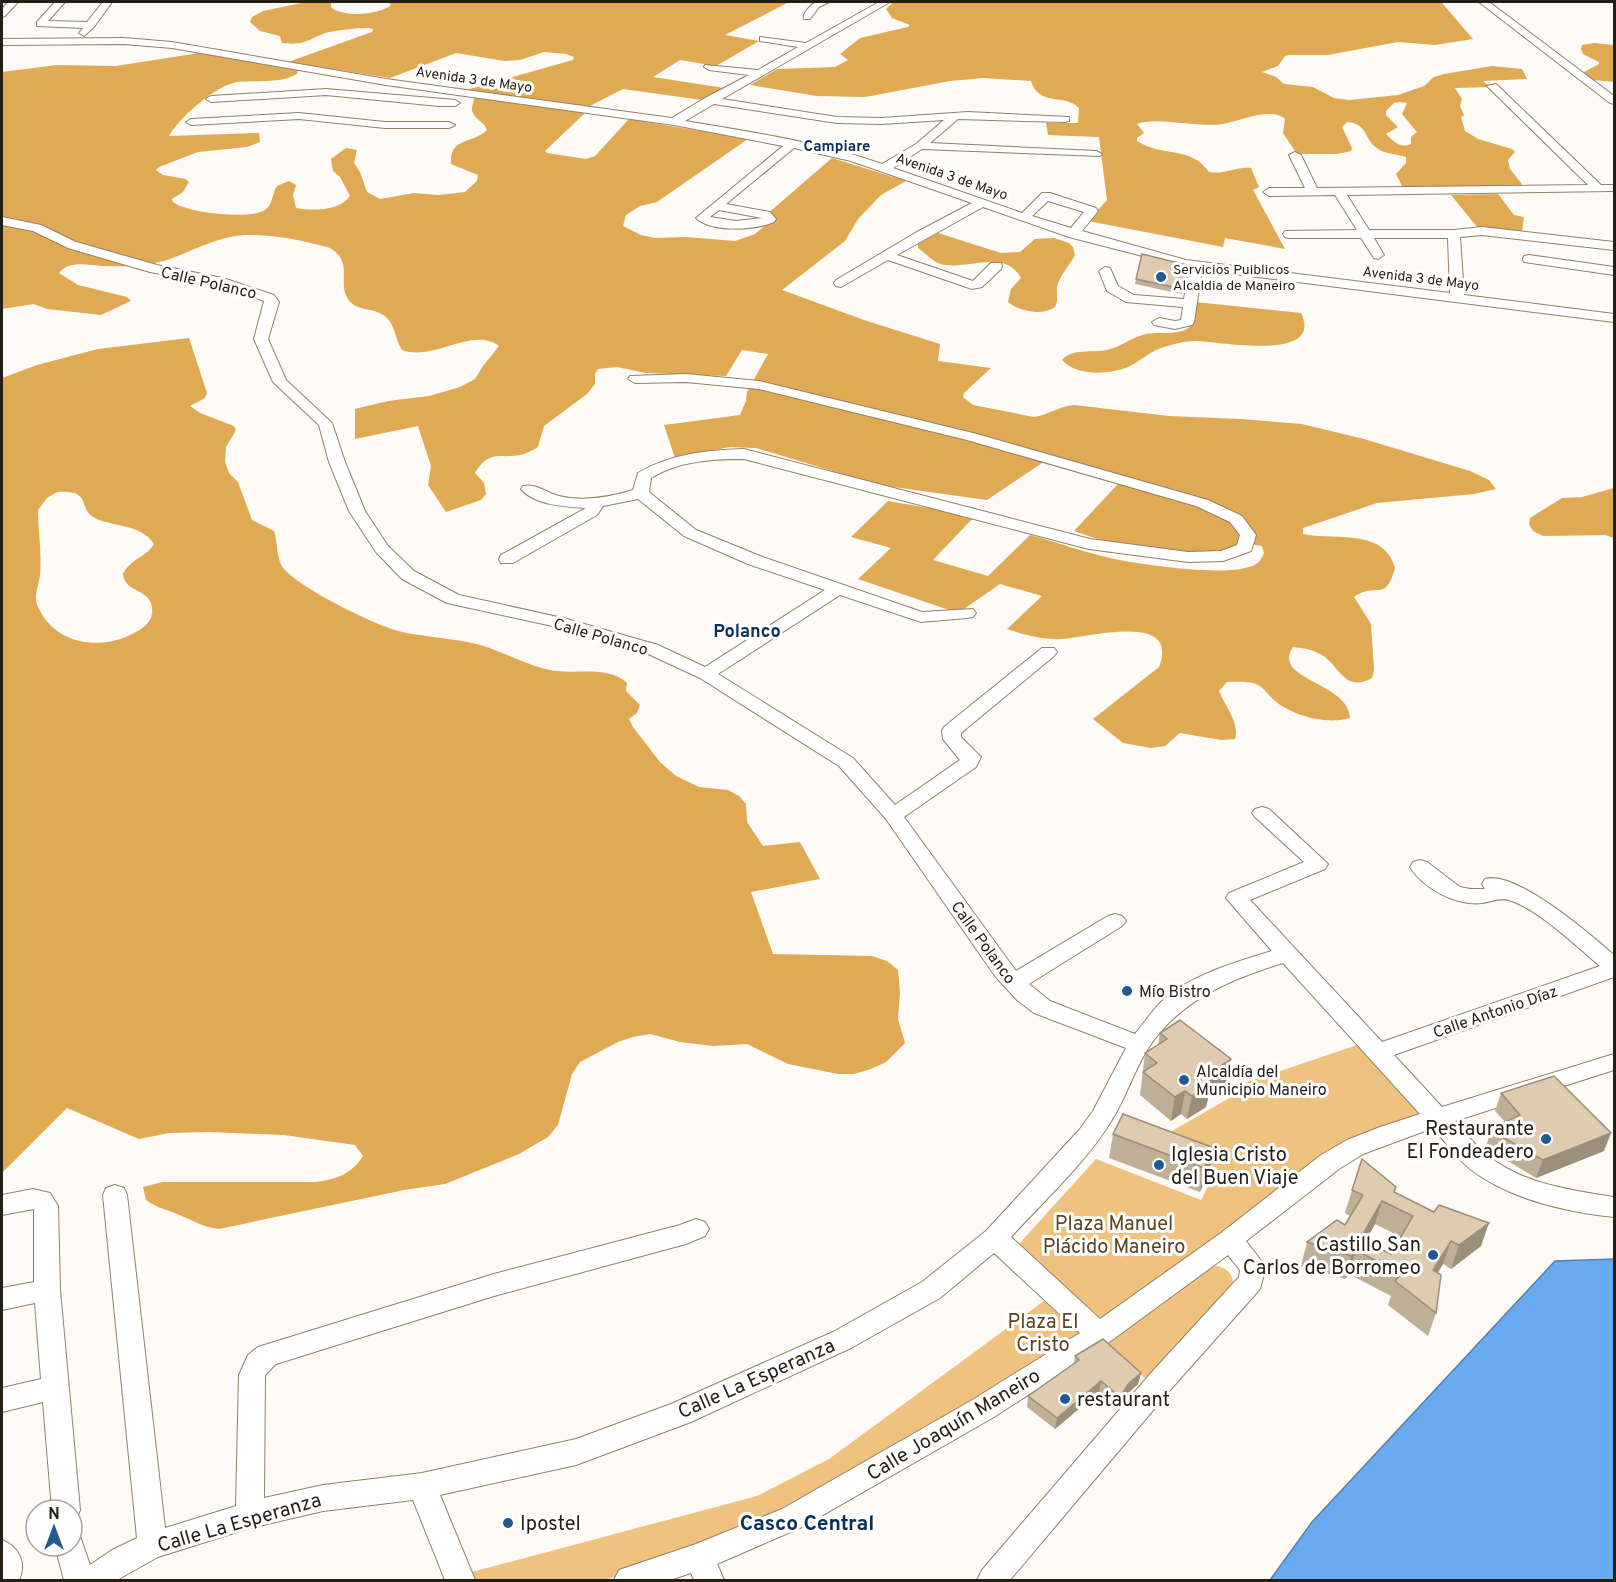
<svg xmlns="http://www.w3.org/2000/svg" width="1616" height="1582" viewBox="0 0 1616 1582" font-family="Overpass,sans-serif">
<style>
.green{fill:#f0c27f}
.forest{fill:#e0a953;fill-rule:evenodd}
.water{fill:#69abf1;stroke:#5581af;stroke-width:1.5}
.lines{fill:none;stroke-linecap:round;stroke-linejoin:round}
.minor-casing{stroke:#928067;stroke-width:2}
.minor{fill:#fff;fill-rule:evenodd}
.wall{fill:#bfaf97;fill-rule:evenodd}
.shaded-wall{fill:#9b8e7b}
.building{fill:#decbb0;stroke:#9b8e7b;stroke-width:1.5;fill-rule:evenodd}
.poi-dot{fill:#215a92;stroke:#fff;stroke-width:2}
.labels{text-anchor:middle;stroke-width:6;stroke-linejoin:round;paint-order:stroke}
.far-street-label{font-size:14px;fill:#251e14;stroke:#fff}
.far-poi-label{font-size:14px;fill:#251e14;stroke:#fff;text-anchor:start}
.far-neighbourhood-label{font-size:15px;font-weight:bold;fill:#093157;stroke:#fff}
.street-label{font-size:16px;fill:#251e14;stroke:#fff}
.poi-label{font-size:16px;fill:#251e14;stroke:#fff;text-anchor:start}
.neighbourhood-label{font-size:18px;font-weight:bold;fill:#093157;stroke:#fff}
.near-poi-label{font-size:20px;fill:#251e14;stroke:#fff;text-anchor:start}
.near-park-label{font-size:20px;fill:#5c4421;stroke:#fff}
.near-street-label{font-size:20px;fill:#251e14;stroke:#fff}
.near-neighbourhood-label{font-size:21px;font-weight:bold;fill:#093157;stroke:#fff}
</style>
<rect width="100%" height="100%" fill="#fefaf5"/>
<g class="green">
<polygon points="1357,1045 1420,1113 1343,1144 1103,1320 1018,1245 1096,1159 1201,1200 1217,1168 1163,1149 1172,1131 1245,1089 1242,1084"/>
<path d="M1218,1266c9,3 14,7 15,16l-86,98 -40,-35 101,-78z"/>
<polygon points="1044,1301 1082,1335 843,1481 684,1556 605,1580 474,1580 472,1572 757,1496 829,1459"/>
</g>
<g class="forest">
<path d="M307,2h24v5c11,11 49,8 60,-2l-2,-3h400l-64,33 34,6 -43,25 -36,-6 -27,17 71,11 -22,12 -79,-11 -37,19 -120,-18 107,-30 1,-3 -8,-3 -22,-2 -24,8 -15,1 -49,-8 -66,25 -102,-16 84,-30 1,-3 -5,-1c-13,0 -27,2 -39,4 -21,6 -21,14 -47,11l-2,-7 -20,-5 -10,-9 2,-5 11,-6z"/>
<path d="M893,2h567l-18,1 31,36 -38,6 -37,-3 -70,13h-39l-4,1 -7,10 -16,6 14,5 8,7 29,3 21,11 15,2 49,-5 26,-9 10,-9 10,-3 48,-8 30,3 5,10 -44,2 7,6 -35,1 7,11 -2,7 4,9 -3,2 4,14 13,8 34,10 3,3 -7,8 2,9 15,19 -121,2 -8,-16 10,-11v-6c-9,-3 -20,-3 -28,-8 -15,-10 -9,-25 -31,-27l-5,5 10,21 -1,3 -14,3h-40l-14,-21 2,-14c-14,-13 -47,3 -63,5 -24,4 -67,-8 -85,0l7,9 -7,5v3c26,17 53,4 72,31 15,3 28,-6 42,-4l8,19 -6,3 32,59 -60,-11 -2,9 -135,-26 19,-21 -8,-63 -51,-2 -2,-12h32l1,-15c-15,-15 -40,-1 -48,-27l-48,-3 -33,3 -85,16 -48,-1 -67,-11 27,-16 58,-2 13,-7 -8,-6 20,-16 48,-11 2,-2 -18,-7 -6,-9zM1400,102l7,1 -5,11 15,18 -6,5v7c-11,5 -18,-3 -25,-10l12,-7 -12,-12v-4l8,-8z"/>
<polygon points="1594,43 1614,45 1614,82 1593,80 1582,73 1599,64 1599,62 1583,54 1581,49 1582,45"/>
<path d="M199,53l99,17 -1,4c-17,10 -41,6 -60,8 -21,3 -58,36 -68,54l90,-3 1,9 -13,5 -49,5 -39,15 -3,3 7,5 23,4 3,3 -6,10 -11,7 1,3c14,11 76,18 92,8 8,-5 7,-17 12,-24l12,-5 7,4 -3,10 3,13c16,3 44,3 54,-12l-10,-19 -7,-6 -2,-12 15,-11 11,2 -3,13 6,9 7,20 13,7 34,-6 25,2 26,-3 12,-11 1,-6 -27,-11c-2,-27 22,-20 36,-34 -2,-8 -15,-12 -15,-21 0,-4 2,-7 2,-11l111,15 -40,38 2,2 39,6 9,-3 34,-37 119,20 -91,63 -17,4 -14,9 -3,11 18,9 14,3 31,-1 49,4 20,-7 19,-16 -8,-3 66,-57 74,23 -25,14 -23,24 -13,22 -63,49 82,30 76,24 -2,17 53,7 -27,25 -1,4 10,8 61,12c14,-2 25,-11 40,-12l95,11 72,3 61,5 62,15 106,32 19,9 7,9 -22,5 -97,9 -74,25v6c30,7 81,-7 92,34 -10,36 -19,13 -41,29l17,27 3,46 -2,8c-26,14 -31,-8 -47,-21 -10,-7 -20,-9 -32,-10 -22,33 56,35 57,71 -23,7 -58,-2 -76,-18 -6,-5 -10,-13 -18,-16 -9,-3 -19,-2 -29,-2l-8,9c6,15 21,32 16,48l-14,1 -41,-7 -15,13 -14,2 -28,-5 -30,-24 66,-52c22,-56 -72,-29 -97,-28 -18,1 -38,-4 -55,-10l35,-33 -42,-12 -42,29 -100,-34 33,-31 -40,-11 37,-36 87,15 -42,44 55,16 42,-41c27,7 53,17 80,23 27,6 124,21 146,6 4,-2 6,-7 8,-11l-2,-7 -13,-2 -21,7 -35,5 -87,-14 -32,-11 45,-48 -74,-22 -58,39 -108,-15 -123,-37 -26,-1 -55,11 -11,-33 76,-10 6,-14 1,-9 21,-38 -26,-4 -16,26 -80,-3 -29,-6 -19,2 -3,5v10l-8,10 -43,32 -6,21c-5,3 -12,7 -18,8 -22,4 -30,-6 -45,18l9,10 2,11 -5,6 -35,12 -18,-27 3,-19 -13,-40 -63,13v-30l33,-8 41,-5 31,-9 15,-8 8,-13 16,-20c-27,-20 -65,16 -97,4 -7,-10 -6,-24 -16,-33 -11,-10 -30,-5 -38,-18 -11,-17 6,-37 -18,-51 -27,-8 -58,-14 -86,-13 -28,2 -49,15 -74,24 -20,7 -47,8 -68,7 -14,-1 -34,-6 -43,7l19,12 49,12 4,4 -30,14 -54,-6 -13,-5 -32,5v-237l55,-7 59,1z"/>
<polygon points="1498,194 1514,215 1524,217 1522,232 1478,228 1451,195"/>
<path d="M938,233l63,20 19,-1 15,-13 19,-1 15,5 4,4 2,8c-5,10 -16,21 -18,32 -1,8 2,12 -2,20 -13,9 -35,5 -47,-5l3,-13 10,-11c-17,-30 -54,-7 -80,-14 -8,-2 -16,-11 -23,-16v-4z"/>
<path d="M1195,302l106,11c24,50 -84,28 -106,28 -10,0 -21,3 -31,6 -12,3 -21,12 -32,18 -19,10 -55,12 -70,-5 9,-12 32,-7 45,-10 14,-3 25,-13 39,-16 12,-3 36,3 45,-9 4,-5 3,-16 4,-23z"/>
<path d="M189,338l18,55 -2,5 -15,8 10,7 34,13 2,4 -10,17 -1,15 4,11 9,9 14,38 22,11c4,12 2,30 11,39 17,19 91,56 117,62 27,6 58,6 85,15 23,8 45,21 69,24 24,3 52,-5 71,12l-1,8 14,14 -3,8 -8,6 4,8 27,35 16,14 23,11 29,3 11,6 7,8 1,18 16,24 37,-4 20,37 -69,13 22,62 99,2 15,5 11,9 2,23 -2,26 7,24 -19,19 -15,7 -17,5h-16l-50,-10 -41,-20 -34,2 -33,-4 -30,-8 -17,3 -15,5 -38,20 -8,12 -14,51 -10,12 -29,17 -74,30 -41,6 -185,39c-17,-2 -27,-9 -42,-15 -12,-5 -20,-6 -31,-14l-3,-13 19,-5h154c22,-3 35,-8 47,-26l-8,-11 -71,-10 -75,-3 -40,1 -30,6 -72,-31 -65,65v-795l35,-13 61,-16zM57,492c37,-2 19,16 38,26 20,10 45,5 59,26 -7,13 -23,14 -31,30 2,21 32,13 29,40 -2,10 -10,15 -18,19 -32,18 -78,12 -95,-24 -7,-13 0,-22 1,-35 2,-21 -2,-43 -2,-64l9,-12z"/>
<polygon points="1614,488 1614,538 1605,535 1543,536 1533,531 1529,524 1530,518 1562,498 1582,497"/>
</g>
<polygon class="water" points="1614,1259 1614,1580 1270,1580 1312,1522 1555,1261"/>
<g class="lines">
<defs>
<g id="minor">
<polygon points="8,2 18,2 5,16 2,17 2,9"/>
<polygon points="55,2 65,2 48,21 87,22 103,2 112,2 94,27 84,36 79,33 83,28 37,26 37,22"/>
<path d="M817,2h12l-10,5 -9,12h-6c-2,-5 7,-15 13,-17z"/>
<path d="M879,2h11l-168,97 115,18 45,1 86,-6 101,5v4l-4,1 -107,-3 -28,24 166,8 6,3 -2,2 -178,-7 -29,19 129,45 20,-20h8l46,15 2,3 -16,20 104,29 264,33 -2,-55h-74l10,17 -6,4 -4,-1 -13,-20h-72l-4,-1 -2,-3 2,-3 72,-1 -22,-35 -66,1 -6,-4 6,-4h36l-16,-33 6,-3 6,3 16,33 271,-3 -101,-99 9,-2 105,101h13v6l-267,4 22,35h85l28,-3 132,15v8l-132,-15 -22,2 4,58 150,19v8l-412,-52 -8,52 -2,3 -17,4 -21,-4 -2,-3 7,-4 16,3 6,-1 2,-13 -57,-5 -19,-11 -8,-20 6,-4 5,1 8,18 16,9 50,4 5,-31 -120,-31 -86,-30 -86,48 76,26 18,-18h10l1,3 -1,3 -19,18 -10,2 -84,-29 -47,27 -5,-1 -2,-3 2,-3 81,-48 55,-29 -121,-42 -57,-13 -68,56 44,8 6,7 -2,3c-19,8 -62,11 -78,-4l87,-72 -109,-21 -288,-40 -214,-37 -48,-4 -122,1v-6l122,-1 48,4 214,37 286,39 33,-20 44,-23 -40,-5 -5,-3 1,-2 53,5 40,-23 -38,-6v-4l46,6zM714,104l123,19 45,1 62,-4 -28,24 -34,20c-63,-22 -131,-32 -197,-43zM1048,201l36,11 -13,16 -39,-12zM719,210l43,8 -26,3 -26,-4z"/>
<polygon points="1479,2 1489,2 1614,96 1614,104 1610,103"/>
<polygon points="326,89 455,100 460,103 455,106 439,106 326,95 211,102 206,99 211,96"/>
<polygon points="299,113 385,122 449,122 455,125 449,128 385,128 299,119 191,125 186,122 191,119"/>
<path d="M2,217l39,8 35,17 81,23 66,13 51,17 5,7 -11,37 18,41 46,43 13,39 20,49 23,35 26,25 45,24 108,24 91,26 47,22 120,-77 -77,-26 -64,-28 -46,-37 -35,7 -6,9 -84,48h-12l-2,-4 2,-4 85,-47c-20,-1 -52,-3 -65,-19l2,-3c13,-3 24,7 36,10 24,6 51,1 74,-6l5,-17c32,-19 69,-23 106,-24l346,90 98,13 33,-1 16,-6 3,-10 -10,-13 -34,-16 -229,-66 -208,-51 -73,-7 -51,1 -7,-4 2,-3 56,-2 73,7 218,53 231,66 34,16 14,19 -5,16 -28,10 -35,1 -99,-13 -345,-90c-33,0 -65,2 -93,19l-2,14 47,38 64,26 162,56 51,-3 3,4 -3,4 -6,1 -46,4 -81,-27 -122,79 135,84 42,47 65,-45 -17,-21 -1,-8 2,-4 98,-79h12l3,4 -3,4 -93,77v4l20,20 -5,10 -72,50 112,154 92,-55 7,-2 7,2 4,5 -4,5 -93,58 21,17 85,33c9,-11 17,-23 27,-33 28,-26 74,-39 110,-50l-46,-53 3,-5 75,-31 -49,-45 -3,-4 3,-4 7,-2 7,2 59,55 -3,5 -75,31 132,142 218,-76c-24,-20 -62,-57 -91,-66 -7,-3 -19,2 -27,3 -26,3 -58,-14 -72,-36l3,-5 7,-2 7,2 33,25 10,2h15l-3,-5 3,-5c31,-9 105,55 129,76v22l-220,78 48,52 172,-53v16l-159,51c10,11 20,25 32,34 35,29 84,35 127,42v20c-47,-5 -105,-18 -144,-48 -14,-11 -25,-28 -37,-41l-70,26 -24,15 -93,72 20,26 -6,22 -89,100 -161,191h-33l5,-10 169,-197 88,-96 1,-7 -12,-15 -120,88 -114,74 -192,110 -85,37 7,16h-30l-3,-7 -21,7h-56l5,-10 77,-26 86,-35 192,-110 106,-66 -86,-80 -54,45 -89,50 -160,74 -115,43 -136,30 35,85h-30l-32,-80 -90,11 -73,17 -92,29 -41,23h-53l-9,-34h17v-13l8,3 10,29 22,-15 25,-12 -34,-343 3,-7 9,-3 9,3 3,7 38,333 71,-22 3,-131 9,-20 10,-8 236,-73 186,-49 16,-6 9,3 4,7 -4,7 -19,8 -192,52 -218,68 -11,11 -1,123 59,-13 99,-12 154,-34 95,-35 162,-72 89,-50 64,-51 94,-102 13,-18 33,-63 -92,-35 -17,-13 -22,-24 -109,-157 -47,-53 -139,-88 -54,-25 -89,-26 -110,-24 -45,-24 -26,-27 -27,-41 -20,-49 -10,-37 -46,-43 -19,-43 10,-38 -49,-17 -65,-12 -82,-24 -35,-17 -31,-6zM1283,963l137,151 -40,13 -33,13 -26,15 -100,78 -121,86 -89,-82c31,-34 75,-75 99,-114 15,-23 23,-50 37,-73 31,-49 83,-71 136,-87z"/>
<polygon points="1529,255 1614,267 1614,275 1524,262 1523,259 1524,256"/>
<polygon points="33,1189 50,1193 58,1206 60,1290 80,1510 76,1519 72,1521 72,1510 52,1510 43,1402 2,1412 2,1388 41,1379 35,1303 2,1310 2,1288 34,1282 34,1209 2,1215 2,1195"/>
<path d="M2,1540c17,7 25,23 17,40h-17z"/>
</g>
</defs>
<use href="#minor" class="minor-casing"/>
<use href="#minor" class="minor"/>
</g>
<g class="wall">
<polygon points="1187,265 1182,294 1135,284 1136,279"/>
<polygon points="1160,1033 1226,1083 1209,1094 1206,1107 1187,1119 1181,1114 1171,1121 1140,1095 1145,1053 1158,1045"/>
<polygon points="1501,1093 1604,1151 1536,1178 1498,1155 1486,1146 1492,1128 1505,1122 1495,1111"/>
<polygon points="1113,1134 1214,1148 1209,1171 1200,1192 1109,1158"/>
<path d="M1352,1190l42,2 87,54 -30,23 -8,-5 -5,9 -2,40 -8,23 -40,-31 3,-9 -42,-22 -4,5 -44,-13 6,-24 38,-17 5,-9 -5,-3zM1375,1224l26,13 -10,17 -26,-12z"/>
<polygon points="1075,1356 1141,1373 1138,1384 1126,1395 1117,1409 1099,1392 1055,1429 1027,1407 1028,1396 1074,1364"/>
</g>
<g class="shaded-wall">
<polygon points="1231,1059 1226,1083 1209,1094 1206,1107 1187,1119 1192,1096 1204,1077"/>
<polygon points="1185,1091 1181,1114 1171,1121 1175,1097"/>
<polygon points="1611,1133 1604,1151 1536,1178 1543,1160"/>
<polygon points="1214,1148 1209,1171 1200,1192 1204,1168"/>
<polygon points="1382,1201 1375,1224 1359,1252 1360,1239"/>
<polygon points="1489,1223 1481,1246 1451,1269 1459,1245"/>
<polygon points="1451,1241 1443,1264 1425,1293 1433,1270"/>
<polygon points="1356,1250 1349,1274 1345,1279 1351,1256"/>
<polygon points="1141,1373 1138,1384 1126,1395 1117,1409 1120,1397 1129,1383"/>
<polygon points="1101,1381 1099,1392 1055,1429 1057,1418"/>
</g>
<g class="building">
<polygon points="1142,254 1187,265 1182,289 1136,279"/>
<polygon points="1180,1020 1231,1059 1204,1077 1211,1083 1192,1096 1185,1091 1175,1097 1143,1072 1157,1063 1145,1053 1167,1039 1160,1033"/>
<polygon points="1554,1076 1611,1133 1543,1160 1504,1138 1492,1128 1520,1115 1501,1093"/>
<polygon points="1123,1114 1214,1148 1204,1168 1113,1134"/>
<path d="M1362,1159l34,28 -2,5 40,20 5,-7 50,18 -30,22 -8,-4 -18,29 8,5 -5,38 -41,-32 6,-7 -45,-24 -5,6 -44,-14 30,-22 8,5 18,-30 -11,-5zM1382,1201l31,15 -22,38 -31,-15z"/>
<polygon points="1103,1339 1141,1373 1129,1383 1120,1397 1101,1381 1057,1418 1028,1396 1079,1360 1075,1356"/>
</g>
<g class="poi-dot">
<circle cx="1161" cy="277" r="6"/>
<circle cx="1127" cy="991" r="6"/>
<circle cx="1184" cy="1080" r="6"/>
<circle cx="1546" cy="1139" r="6"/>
<circle cx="1159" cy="1165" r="6"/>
<circle cx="1433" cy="1255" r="6"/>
<circle cx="1065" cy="1399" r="6"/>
<circle cx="508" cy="1523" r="6"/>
</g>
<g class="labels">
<g class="far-street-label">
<text transform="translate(474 79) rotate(8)" y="5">Avenida 3 de Mayo</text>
<text transform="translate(952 176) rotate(19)" y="5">Avenida 3 de Mayo</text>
<text transform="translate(1421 278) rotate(7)" y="5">Avenida 3 de Mayo</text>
</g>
<g class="far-poi-label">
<text x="1173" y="274">Servicios Puiblicos<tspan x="1173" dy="16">Alcaldia de Maneiro</tspan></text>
</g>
<g class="far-neighbourhood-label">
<text x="837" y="151">Campiare</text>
</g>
<g class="street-label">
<text transform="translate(209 282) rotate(13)" y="6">Calle Polanco</text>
<text transform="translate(601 636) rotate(16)" y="6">Calle Polanco</text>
<text transform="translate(984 942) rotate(54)" y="6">Calle Polanco</text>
<text transform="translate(1495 1011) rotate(-19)" y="6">Calle Antonio Díaz</text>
</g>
<g class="poi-label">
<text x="1139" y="997">Mío Bistro</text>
<text x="1196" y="1077">Alcaldía del<tspan x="1196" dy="18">Municipio Maneiro</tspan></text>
</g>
<g class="neighbourhood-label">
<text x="747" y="637">Polanco</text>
</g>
<g class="near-poi-label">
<text x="1534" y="1135" text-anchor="end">Restaurante<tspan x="1534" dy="23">El Fondeadero</tspan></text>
<text x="1171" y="1161">Iglesia Cristo<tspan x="1171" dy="23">del Buen Viaje</tspan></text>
<text x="1421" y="1251" text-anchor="end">Castillo San<tspan x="1421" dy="23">Carlos de Borromeo</tspan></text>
<text x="1077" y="1406">restaurant</text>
<text x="520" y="1530">Ipostel</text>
</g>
<g class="near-park-label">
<text x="1114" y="1230">Plaza Manuel<tspan x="1114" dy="23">Plácido Maneiro</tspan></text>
<text x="1043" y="1328">Plaza El<tspan x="1043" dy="23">Cristo</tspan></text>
</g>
<g class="near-street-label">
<text transform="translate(756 1378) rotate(-24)" y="7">Calle La Esperanza</text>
<text transform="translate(953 1424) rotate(-31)" y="7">Calle Joaquín Maneiro</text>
<text transform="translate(239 1522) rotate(-16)" y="7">Calle La Esperanza</text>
</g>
<g class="near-neighbourhood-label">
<text x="807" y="1530">Casco Central</text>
</g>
</g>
<rect width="1616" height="1582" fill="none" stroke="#251e14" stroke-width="6"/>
<g transform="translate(54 1528)"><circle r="28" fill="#ffffff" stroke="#a8a5a1" stroke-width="1.5"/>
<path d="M0-4.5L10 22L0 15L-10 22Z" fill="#215a92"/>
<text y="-9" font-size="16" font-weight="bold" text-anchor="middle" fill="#251e14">N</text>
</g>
</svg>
